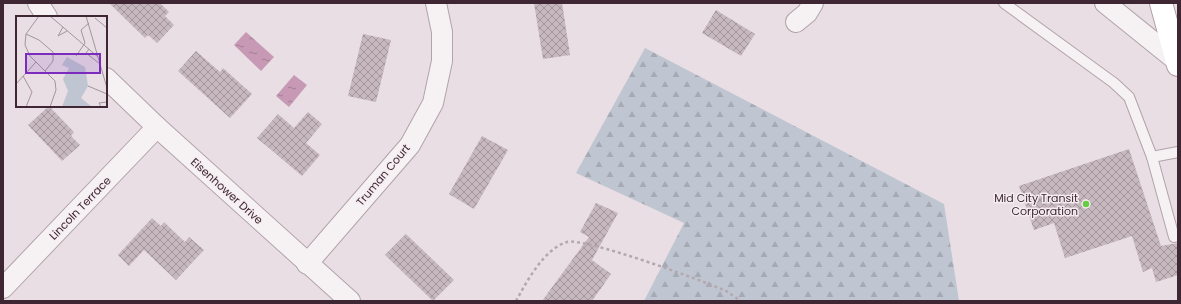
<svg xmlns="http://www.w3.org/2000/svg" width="1181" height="304" viewBox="0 0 1181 304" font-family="Poppins,sans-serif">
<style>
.forest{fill:url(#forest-firs)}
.water{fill:url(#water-ripples)}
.building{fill:url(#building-cross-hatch)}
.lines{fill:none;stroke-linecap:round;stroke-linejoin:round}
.service-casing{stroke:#b2a3aa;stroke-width:12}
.minor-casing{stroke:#b2a3aa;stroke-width:22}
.primary-casing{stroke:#b39ea8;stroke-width:24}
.path{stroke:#b4a8ae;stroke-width:2.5;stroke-dasharray:3 3;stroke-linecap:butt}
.service{stroke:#f6f1f3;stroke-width:10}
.minor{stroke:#f6f1f3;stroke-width:20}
.primary{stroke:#fff;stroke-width:22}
.poi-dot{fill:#65cc43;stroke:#f5edf1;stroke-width:1.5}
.labels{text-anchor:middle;stroke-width:3;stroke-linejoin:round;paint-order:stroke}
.street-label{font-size:11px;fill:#3e2732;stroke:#f5edf1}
.poi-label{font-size:11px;fill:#3e2732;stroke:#f5edf1;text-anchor:end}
.inset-road{fill:none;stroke:#a4959c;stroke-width:1}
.view{fill:#7b2cbf;fill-opacity:0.15;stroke:#7b2cbf;stroke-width:2}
.inset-edge{fill:none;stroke:#3e2732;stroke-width:2}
</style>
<defs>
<pattern id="forest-firs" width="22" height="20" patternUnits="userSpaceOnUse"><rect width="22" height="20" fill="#bfc6d1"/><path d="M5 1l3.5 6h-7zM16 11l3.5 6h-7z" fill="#a5aab4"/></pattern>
<pattern id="water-ripples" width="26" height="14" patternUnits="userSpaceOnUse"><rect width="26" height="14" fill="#c899b4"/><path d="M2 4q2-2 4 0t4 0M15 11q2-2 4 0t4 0" fill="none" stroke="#a47d93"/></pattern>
<pattern id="building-cross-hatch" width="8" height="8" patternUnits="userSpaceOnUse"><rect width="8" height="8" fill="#c7b8bf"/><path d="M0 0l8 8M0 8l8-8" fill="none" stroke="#a3969c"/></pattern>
</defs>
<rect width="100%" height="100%" fill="#e8dee3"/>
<polygon class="forest" points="645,48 944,204 959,301 644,301 684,223 576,173"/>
<g class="water">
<polygon points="246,32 274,57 261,71 234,45"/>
<polygon points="294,75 307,85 289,107 276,96"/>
</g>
<g class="building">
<polygon points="109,3 160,3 169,12 165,16 174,25 157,43 148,35 145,38"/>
<polygon points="534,3 562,3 570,55 543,59"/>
<polygon points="716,10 755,34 741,56 702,33"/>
<polygon points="363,34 391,40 376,102 348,96"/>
<polygon points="196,51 220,72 223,68 252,94 230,118 178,71"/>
<polygon points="49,106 74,132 71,136 80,145 62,161 28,125"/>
<polygon points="308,112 322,124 306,143 320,155 302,176 257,138 278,114 294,128"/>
<polygon points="482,136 508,150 474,209 449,194"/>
<polygon points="1129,149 1161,246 1178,243 1178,275 1156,282 1152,268 1143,272 1132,236 1065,258 1054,223 1034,230 1019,186"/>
<polygon points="596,203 618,213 592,260 611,274 592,301 542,301 589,237 580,232"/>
<polygon points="152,218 161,226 164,222 185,242 189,237 204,250 176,280 144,250 129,266 118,255"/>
<polygon points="406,234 454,280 433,301 385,255"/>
</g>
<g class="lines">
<defs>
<g id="service">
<polyline points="1004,3 1114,83 1129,97 1152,157 1178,152"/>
<polyline points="1152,157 1174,237 1178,236"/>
</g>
<g id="minor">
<polyline points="38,3 47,17"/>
<polyline points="1105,3 1177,61"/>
<polyline points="796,22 807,13 813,3"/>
<polyline points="106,78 157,127 350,301"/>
<polyline points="307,264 410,145 433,103 442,61 442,32 436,3"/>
<polyline points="3,288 157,127"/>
</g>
<polyline id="primary" points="1161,3 1178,65"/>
</defs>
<use href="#service" class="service-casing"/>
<use href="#minor" class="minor-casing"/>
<use href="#primary" class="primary-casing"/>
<path class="path" d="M516,301c11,-20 28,-52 51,-59 17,-5 137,39 159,49 5,3 10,7 15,10"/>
<use href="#service" class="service"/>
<use href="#minor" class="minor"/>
<use href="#primary" class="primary"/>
</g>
<circle class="poi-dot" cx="1086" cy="204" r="4"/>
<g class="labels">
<g class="street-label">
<text transform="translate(383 175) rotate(-50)" y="4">Truman Court</text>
<text transform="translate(227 191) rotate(42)" y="4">Eisenhower Drive</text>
<text transform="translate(80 208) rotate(-46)" y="4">Lincoln Terrace</text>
</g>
<g class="poi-label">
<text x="1078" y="202">Mid City Transit<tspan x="1078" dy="13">Corporation</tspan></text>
</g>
</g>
<g transform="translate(16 16)">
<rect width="91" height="91" fill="#e8dee3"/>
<path d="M51,41l18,10 3,19 -7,12 11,9h-30l6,-16 -5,-12 6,-11 -7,-3z" fill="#bfc6d1"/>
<path class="inset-road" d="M23,0l-13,18 -1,11 5,11 25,25 1,9 -6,17M34,0l48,41M70,0l21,72M79,2l12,10M47,11l-5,9 9,-5M10,18l13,6 14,12v9l-8,10M73,33l-3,4 14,11M60,40l9,-13 -4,-13 8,-7M7,60l9,16 -6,15M0,68l20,-22M72,70l19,8M85,91l-2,-4 8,-1"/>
<path class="view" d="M10,38h74v19h-74z"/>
<rect width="91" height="91" class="inset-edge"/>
</g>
<rect width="1181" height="304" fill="none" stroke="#3e2732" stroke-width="8"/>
</svg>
